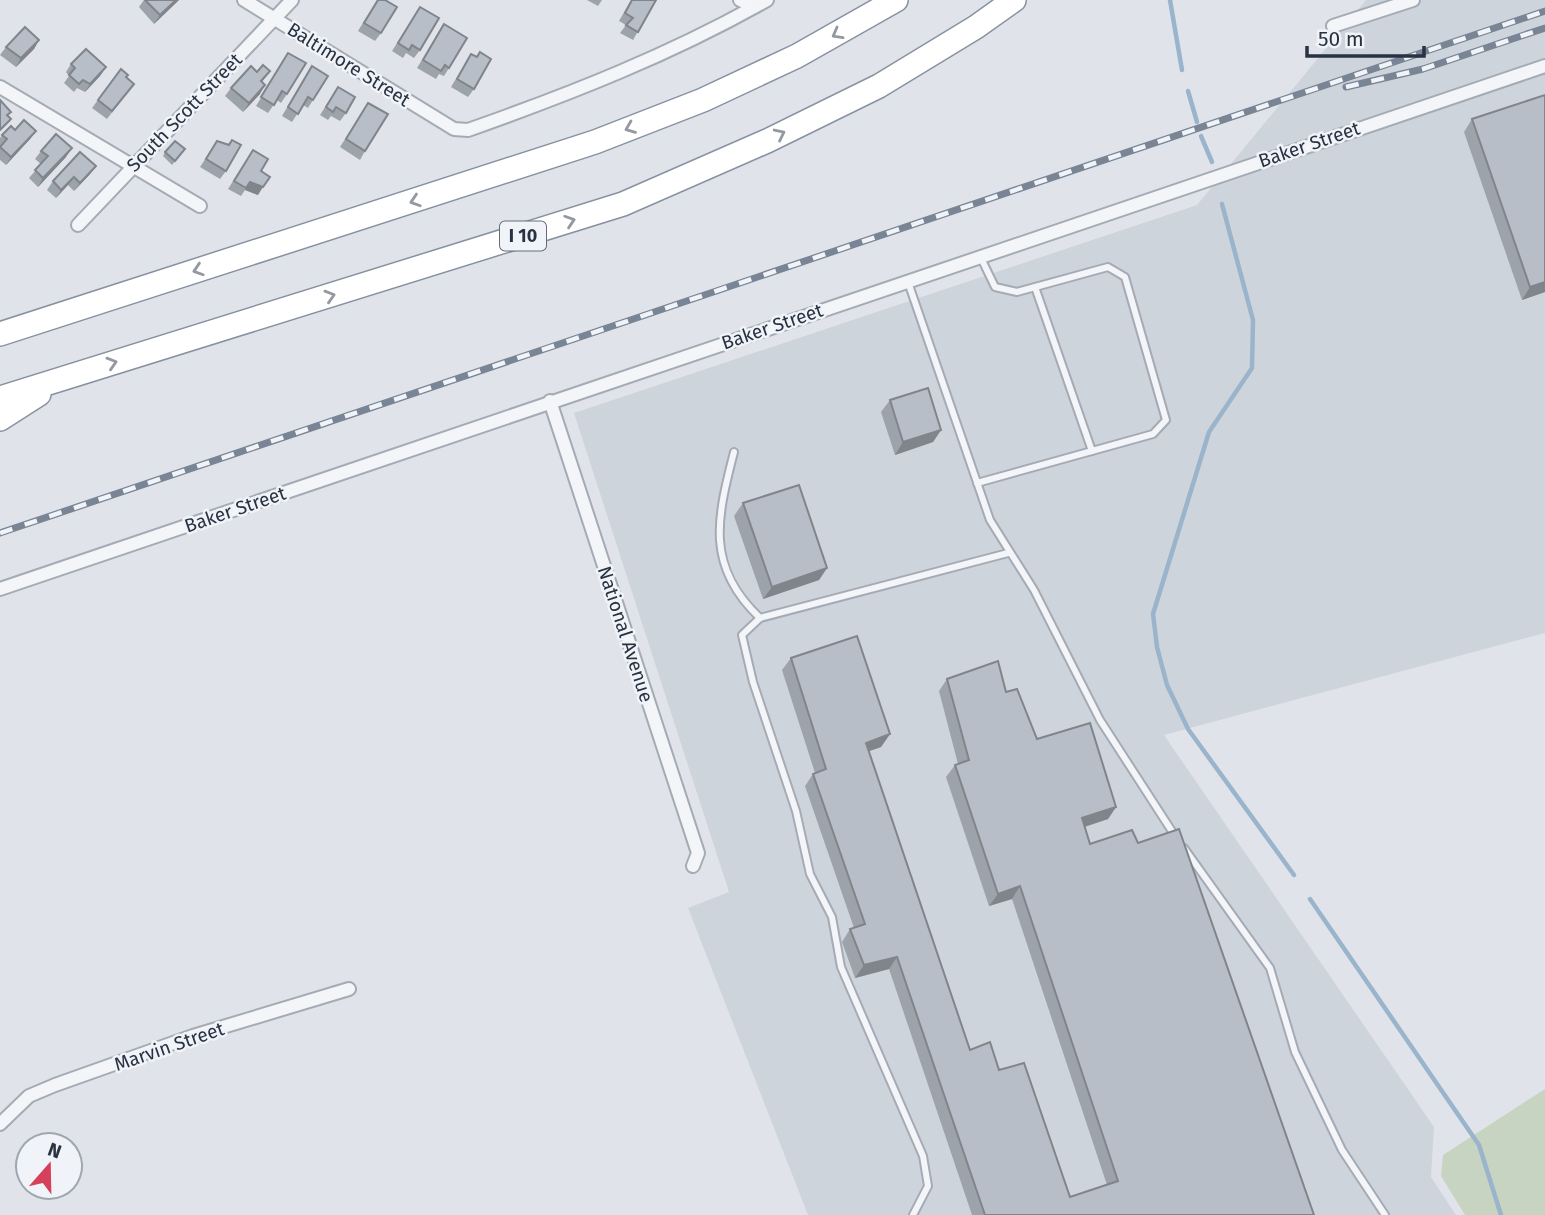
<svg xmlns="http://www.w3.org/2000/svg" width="1545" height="1215" viewBox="0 0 1545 1215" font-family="'Fira Sans',sans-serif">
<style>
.built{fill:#ced4dc}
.green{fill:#c7d4c1}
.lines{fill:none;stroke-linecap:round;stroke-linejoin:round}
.stream{stroke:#9ab4cc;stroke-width:4.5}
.service-casing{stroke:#a5abb4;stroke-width:10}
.minor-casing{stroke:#a5abb4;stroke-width:16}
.motorway-casing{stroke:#8792a1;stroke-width:26}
.service{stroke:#f3f5f8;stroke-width:6}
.minor{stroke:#f3f5f8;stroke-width:12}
.motorway{stroke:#fff;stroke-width:23}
.rail-casing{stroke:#798494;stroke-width:7}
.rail{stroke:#f0f3f7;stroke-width:4.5;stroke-dasharray:13;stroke-linecap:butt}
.wall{fill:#9da3ab}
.shaded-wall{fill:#80858b}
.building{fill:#b7bec7;stroke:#80858b;stroke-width:2}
.oneway{stroke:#9498a0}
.labels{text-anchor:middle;stroke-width:5;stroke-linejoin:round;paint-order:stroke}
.shield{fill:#f0f3f7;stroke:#646c78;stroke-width:2}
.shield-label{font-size:18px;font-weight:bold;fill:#283242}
.street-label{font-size:19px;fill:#283242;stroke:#f0f3f7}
</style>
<rect width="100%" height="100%" fill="#e0e4ea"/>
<polygon class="built" points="1366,0 1545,0 1545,633 1164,735 1434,1127 1431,1177 1456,1215 808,1215 688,908 729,892 574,413 1197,205"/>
<polygon class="green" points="1545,1089 1545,1215 1465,1215 1441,1176 1443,1155"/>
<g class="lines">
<g class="stream">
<polyline points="1170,0 1182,70"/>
<polyline points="1188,91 1197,122"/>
<polyline points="1201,136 1212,162"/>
<polyline points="1222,204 1253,320 1252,368 1209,432 1153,614 1157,647 1167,685 1188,729 1294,875"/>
<polyline points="1310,899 1479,1145 1501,1215"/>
</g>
<defs>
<g id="service">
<polyline points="908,282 990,520 1034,590 1100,720 1175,836"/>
<polyline points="1035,287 1092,451"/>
<path d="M734,452c-17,66 -29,114 26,166l248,-65"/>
<polyline points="977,483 1153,434 1166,420 1125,277 1108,267 1017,292 995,287 981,258"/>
<polyline points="760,618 742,635 753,682 796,811 810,874 832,917 841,967 923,1156 928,1186 913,1215"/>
<polyline points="1184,848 1270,968 1295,1052 1342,1150 1385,1215"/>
</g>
<g id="minor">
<path d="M244,0l210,129 14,1c102,-36 204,-76 299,-130"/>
<polyline points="740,0 754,7"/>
<polyline points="1333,26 1413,0"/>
<polyline points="0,87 200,206"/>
<polyline points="78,225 292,0"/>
<polyline points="550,401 698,853 693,866"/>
<polyline points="0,589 1545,66"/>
<polyline points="0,1124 29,1096 55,1085 193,1036 349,989"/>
</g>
<g id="motorway">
<polyline points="0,334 595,142 703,100 797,56 896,0"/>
<polyline points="0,398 623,204 767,141 879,86 976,27 1014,0"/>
<polyline points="0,419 39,394"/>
</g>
</defs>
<use href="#service" class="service-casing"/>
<use href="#minor" class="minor-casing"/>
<use href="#motorway" class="motorway-casing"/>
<use href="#service" class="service"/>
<use href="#minor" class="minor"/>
<use href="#motorway" class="motorway"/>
<defs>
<g id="rail">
<polyline points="1346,87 1423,69 1545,28"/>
<polyline points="0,533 1545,11"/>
</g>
</defs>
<use href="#rail" class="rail-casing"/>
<use href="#rail" class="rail"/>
</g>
<g class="wall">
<polygon points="144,0 179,0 154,24 139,7"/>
<polygon points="377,0 381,33 375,41 358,31"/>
<polygon points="587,0 602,0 598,6"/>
<polygon points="631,0 656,0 633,40 620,33 626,25 619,21"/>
<polygon points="420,7 420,50 414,58 406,53 403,58 392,51"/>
<polygon points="444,24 449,68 444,76 439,74 436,79 417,68"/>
<polygon points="39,40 34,49 16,67 0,55 6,47"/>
<polygon points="288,53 287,94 281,103 277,100 268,113 256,106"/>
<polygon points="471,54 474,89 468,97 451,87"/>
<polygon points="71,64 106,67 100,76 85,92 77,88 74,92 64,83 69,76 66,72"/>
<polygon points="312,66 313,100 308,108 303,105 292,122 282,116"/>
<polygon points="121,69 126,78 128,92 107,119 92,108"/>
<polygon points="270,71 262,82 260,94 243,112 225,96 231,88 257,72"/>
<polygon points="338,87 346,113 340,121 331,116 328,120 320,115"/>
<polygon points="1545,95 1545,292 1522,300 1464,132 1472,119"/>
<polygon points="368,103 365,151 360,160 340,147"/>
<polygon points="15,130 36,131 30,139 6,165 0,160 0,138 2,135"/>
<polygon points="232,140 226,171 220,179 200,167 217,141 228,144"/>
<polygon points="253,150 261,171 258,195 245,190 241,196 228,189"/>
<polygon points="41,151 66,157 38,187 29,178 41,164 35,159"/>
<polygon points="165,152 182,153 172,165 163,156"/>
<polygon points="90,174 74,191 68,185 56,198 47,190 53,181"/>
<polygon points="890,400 941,430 933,442 895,455 881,412"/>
<polygon points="743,503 827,568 819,580 763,599 734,516"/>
<polygon points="791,658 890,734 881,747 869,751 970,1050 999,1070 1070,1197 1107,1185 1012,899 989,906 946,777 955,765 958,764 939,691 947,679 1006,692 1037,739 1116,807 1108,819 1085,827 1090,844 1314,1215 972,1215 889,969 855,978 842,942 850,929 854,928 805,786 813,774 815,773 782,670"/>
</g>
<g class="shaded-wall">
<polygon points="176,0 179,0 154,24 160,15"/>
<polygon points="39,40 34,49 16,67 21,58"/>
<polygon points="106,67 100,76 85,92 90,84"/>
<polygon points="265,85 260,94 243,112 249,103"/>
<polygon points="36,131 30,139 6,165 11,157"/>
<polygon points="72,148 66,157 38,187 43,178"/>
<polygon points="96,166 90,174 74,191 80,183"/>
<polygon points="74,177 68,185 56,198 61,190"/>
<polygon points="250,182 263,187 258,195 245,190"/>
<polygon points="1545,282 1545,292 1522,300 1530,287"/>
<polygon points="941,430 933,442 895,455 903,442"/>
<polygon points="827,568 819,580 763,599 772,587"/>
<polygon points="890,734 881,747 858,755 866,743"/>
<polygon points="1116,807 1108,819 1074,830 1082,818"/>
<polygon points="1020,886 1012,899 989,906 998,894"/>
<polygon points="897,957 889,969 855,978 864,965"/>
</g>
<g class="building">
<polygon points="145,0 176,0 160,15"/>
<polygon points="378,0 385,0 397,7 381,33 364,23"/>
<polygon points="632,0 656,0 638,32 626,25 633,18 625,13"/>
<polygon points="420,7 439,18 420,50 412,45 409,50 398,43"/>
<polygon points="444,24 467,38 449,68 445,65 441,71 423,60"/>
<polygon points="25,27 39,40 21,58 6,47"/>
<polygon points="86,49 106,67 90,84 83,80 79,84 69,75 75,68 71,64"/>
<polygon points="480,52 491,59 474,89 457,79 471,54 477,57"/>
<polygon points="288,53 306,63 287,94 282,91 274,105 261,97"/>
<polygon points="263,65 270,71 261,81 265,85 249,103 231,88 251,66 257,72"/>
<polygon points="312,66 328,76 313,100 308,97 298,114 288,107"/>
<polygon points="121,69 128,75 126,77 134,84 112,111 98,100"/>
<polygon points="338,87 355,97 346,113 336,107 333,112 326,107"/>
<polygon points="1545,95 1545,282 1530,287 1472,119"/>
<polygon points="0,100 11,112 7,115 11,119 0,130"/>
<polygon points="368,103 388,114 365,151 346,139"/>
<polygon points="24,120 36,131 11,157 0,147 7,139 2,135 11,126 15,130"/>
<polygon points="56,134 72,148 43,178 35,170 48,156 41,151"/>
<polygon points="232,140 241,145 226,171 206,159 217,141 229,145"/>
<polygon points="175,141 185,149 175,161 165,152"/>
<polygon points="253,150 268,159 261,171 270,177 263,187 250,182 246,188 234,181"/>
<polygon points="80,152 96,166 80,183 74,177 61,190 53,181"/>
<polygon points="928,388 941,430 903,442 890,400"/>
<polygon points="799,485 827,568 772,587 743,503"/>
<polygon points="857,636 890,734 866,743 970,1050 990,1042 999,1070 1024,1063 1070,1197 1118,1181 1020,886 998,894 955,765 969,760 947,679 998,661 1006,692 1017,689 1037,739 1090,723 1116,807 1082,818 1090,844 1132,830 1138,843 1179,829 1314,1215 985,1215 897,957 864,965 850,929 865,924 813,774 826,769 791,658"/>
</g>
<defs><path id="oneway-chevron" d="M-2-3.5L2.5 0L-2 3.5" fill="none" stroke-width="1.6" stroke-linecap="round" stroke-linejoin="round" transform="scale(1.75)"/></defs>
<g class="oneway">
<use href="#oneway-chevron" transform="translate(837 34) rotate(151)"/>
<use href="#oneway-chevron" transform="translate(630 128) rotate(158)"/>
<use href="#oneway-chevron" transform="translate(780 134) rotate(-26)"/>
<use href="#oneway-chevron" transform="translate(415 201) rotate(162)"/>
<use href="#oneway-chevron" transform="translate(570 221) rotate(-18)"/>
<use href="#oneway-chevron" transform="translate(198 270) rotate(162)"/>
<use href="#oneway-chevron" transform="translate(330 296) rotate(-17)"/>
<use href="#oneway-chevron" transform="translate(112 363) rotate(-17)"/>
</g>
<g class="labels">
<rect class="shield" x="500" y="221.5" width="46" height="29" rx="5"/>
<g class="shield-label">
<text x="523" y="242">I 10</text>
</g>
<g class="street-label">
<text transform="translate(349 64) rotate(32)" y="7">Baltimore Street</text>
<text transform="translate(184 112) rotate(-46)" y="7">South Scott Street</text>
<text transform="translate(1309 144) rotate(-19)" y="7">Baker Street</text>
<text transform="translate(772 326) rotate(-19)" y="7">Baker Street</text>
<text transform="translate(235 509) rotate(-19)" y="7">Baker Street</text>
<text transform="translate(626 634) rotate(72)" y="7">National Avenue</text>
<text transform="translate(169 1046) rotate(-19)" y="7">Marvin Street</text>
</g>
</g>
<g transform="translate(49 1166) rotate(20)"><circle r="33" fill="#f0f3f7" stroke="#a0a6af" stroke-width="2"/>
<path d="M0-5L12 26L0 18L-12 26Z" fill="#d5405b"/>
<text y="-10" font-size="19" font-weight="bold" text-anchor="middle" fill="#283242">N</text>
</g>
<path d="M1307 46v10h117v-10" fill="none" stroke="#283242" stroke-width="3.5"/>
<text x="1318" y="46" font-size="21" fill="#283242" stroke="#f0f3f7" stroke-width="5" paint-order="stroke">50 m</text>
</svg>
